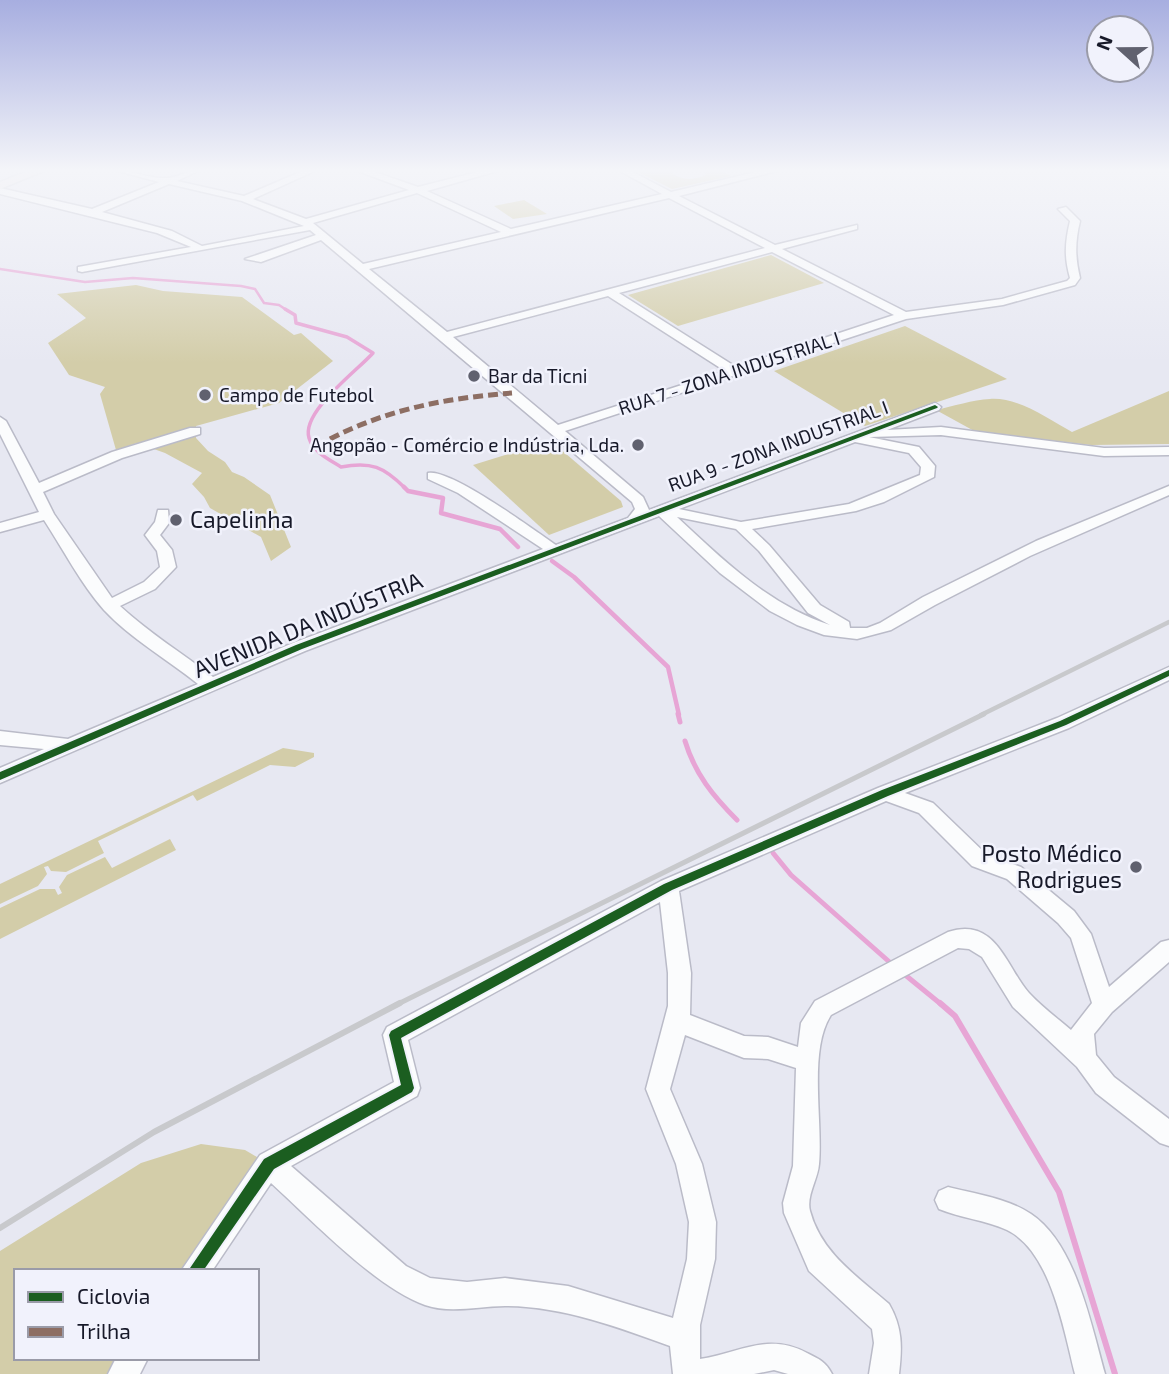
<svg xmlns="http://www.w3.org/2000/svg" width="1169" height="1374" viewBox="0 0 1169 1374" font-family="'Exo 2',sans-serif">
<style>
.green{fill:#d3cda9}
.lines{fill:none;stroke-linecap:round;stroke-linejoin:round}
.stream-far4{stroke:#e7a5d5;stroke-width:2.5}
.stream-far3{stroke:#e7a5d5;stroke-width:3.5}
.stream-far2{stroke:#e7a5d5;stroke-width:4.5}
.stream-far1{stroke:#e7a5d5;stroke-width:5}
.stream{stroke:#e7a5d5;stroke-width:6}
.minor-casing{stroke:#babbc8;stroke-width:3}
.major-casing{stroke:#c3c5cb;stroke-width:3}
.minor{fill:#fbfcfd;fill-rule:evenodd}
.major{fill:#f0e7e5;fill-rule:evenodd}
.rail-far2{stroke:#c8c9cc;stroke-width:4.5}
.rail-far1{stroke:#c8c9cc;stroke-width:5}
.rail{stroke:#c8c9cc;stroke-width:6}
.quiet{stroke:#8d6e63;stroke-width:5;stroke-dasharray:10 5;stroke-linecap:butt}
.cycleway-casing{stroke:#f1f2fc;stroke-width:4}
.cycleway{fill:#1b5e20;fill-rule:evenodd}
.poi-dot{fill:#60616f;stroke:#f1f2fc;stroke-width:2.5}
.labels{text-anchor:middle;stroke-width:5;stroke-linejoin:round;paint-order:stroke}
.far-street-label{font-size:19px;fill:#171929;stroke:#f1f2fc}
.far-poi-label{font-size:19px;fill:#171929;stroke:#f1f2fc;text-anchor:start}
.poi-label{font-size:23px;fill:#171929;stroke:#f1f2fc;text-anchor:start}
.street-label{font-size:23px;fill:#171929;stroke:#f1f2fc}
</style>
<rect width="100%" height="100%" fill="#e7e8f2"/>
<g class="green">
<path d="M634,170h40l-2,3c10,8 23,7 34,2l-2,-5h15l12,6 -59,13z"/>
<polygon points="524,200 547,214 513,219 494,206"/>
<polygon points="771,255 824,283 678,326 628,295"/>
<polygon points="136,285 163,291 242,297 294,335 301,333 333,361 279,403 196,426 196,438 208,451 225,462 232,472 244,477 270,495 291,547 271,561 261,537 210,508 204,497 192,484 202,473 165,453 137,443 116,450 100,394 105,387 69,375 48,343 86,318 57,294"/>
<polygon points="905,326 1007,379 865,426 774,371"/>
<path d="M1169,391v53l-78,1 -115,-13 -40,-22c17,-4 37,-10 54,-11 29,-2 58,20 82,33z"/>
<polygon points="551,441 621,501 623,507 549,535 473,465"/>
<polygon points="283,748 314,753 314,757 295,767 270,765 197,801 193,795 98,841 104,853 66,872 51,871 48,866 44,867 47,874 38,886 0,904 0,884"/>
<polygon points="170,839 176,850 0,939 0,908 40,889 55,889 58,895 62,893 59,887 67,875 105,857 112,868"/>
<polygon points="201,1144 245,1150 269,1164 195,1271 16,1271 16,1358 134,1358 123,1374 0,1374 0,1251 141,1163"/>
</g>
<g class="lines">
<polyline class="stream-far4" points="0,269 85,282 133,278 241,286 255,289 264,303 279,305 288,311"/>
<path class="stream-far3" d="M285,309l10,6 1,8 51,14 26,16c-16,18 -72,59 -64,85 4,14 21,22 32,29 30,-6 43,0 64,21"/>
<g class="stream-far2">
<polyline points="404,487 408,491 443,498 441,513 500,529 518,547"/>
<polyline points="552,561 574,577 668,667 679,715"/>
</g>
<g class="stream-far1">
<polyline points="678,714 680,722"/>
<path d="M685,741c10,33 28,55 52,79"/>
<polyline points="773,853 791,875 894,966"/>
<polyline points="904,974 942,1005"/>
</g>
<polyline class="stream" points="940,1003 955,1016 1059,1192 1115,1374"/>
<defs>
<g id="minor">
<path d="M114,170c18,0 35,9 52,8 12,0 22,-8 34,-8l-23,11 67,15 61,-26h12l-64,29 53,20 103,-29 -54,-20h14l49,17 67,-17h16l-74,21 84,38 151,-35 -44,-24h11l42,22 93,-22h17l-102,26 96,49 82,-20v4l-75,20 124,63 96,-13 65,-18 3,-3c-6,-21 -5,-36 0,-57l-12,-12 8,-2 14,14c-5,21 -5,36 0,57l-5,7 -72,20 -97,14 -341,112 78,66 6,13 286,-107 6,4 -2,3 -52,20 54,-3 163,21 65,-1v8l-65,1 -163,-21 -72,2 50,10 16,19 -1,11 -50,25 -28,9 -104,18 17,16 51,60 29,17 1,6h17l13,-5 43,-26 113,-56 133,-55v9l-139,61 -95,49 -44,25 -34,9 -33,-4 -27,-10 -27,-14 -50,-38 -61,-57 -354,135 -305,132v-15l44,-19 -44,-4v-14l68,8 130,-55c-31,-25 -67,-45 -94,-74 -23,-26 -41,-61 -60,-90l-44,12v-9l39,-11 -39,-78v-17l6,4 33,62 73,-31 78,-24h10v6l-78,24 -79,34 11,22 58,84 32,-16 16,-15 -3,-16 -12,-16 10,-13 3,-12h10l1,13 -9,12 12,15 4,17 -21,22 -35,17c29,27 62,47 93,71l80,-34 250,-94 -85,-56 -30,-14v-6c22,-5 106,57 128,72l72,-27 7,-9 -3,-7 -311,-262 -60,22 -16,-3 71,-24 -6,-5 -228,42 -4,-1v-4l113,-20 -34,-14 -157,-39v-6l92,21 67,-27zM169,184l73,17 62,25 -102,20 -30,-15 -70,-19zM417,193l84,39 -138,32 -50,-41zM669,198l96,50 -318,84 -78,-63zM772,252l122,63 -158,52 -117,-74zM608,296l117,75 -167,54 -105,-88zM855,442l54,11 12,14 -1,8 -71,29 -108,18 -62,-13zM677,517l59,12 23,22 49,62 22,12c-61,-20 -107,-65 -153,-108z"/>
<path d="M1169,667v13l-100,48 -164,65 28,10 53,51 35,13 53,44 17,23 18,53 52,-45 8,-2v22l-57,50 -18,22 2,21 18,22 55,42v27l-9,-3 -64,-50 -19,-26 -64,-60 -31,-50 -13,-8 -11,-1 -127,67c-23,35 -8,107 -12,149 -1,15 -13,32 -9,47 11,42 48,66 79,93 14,24 13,44 10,70h-30l5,-31 -2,-14 -63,-58 -25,-58 -1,-10 10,-37 3,-98 -28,-9 -24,-1 -59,-23 -15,54 32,75 14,58 -1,37 -15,66v34c40,-6 67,-27 107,-6 12,6 19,9 25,21h-44l-14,-4 -20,4h-81l-3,-28c-52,-19 -109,-40 -165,-40 -27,0 -54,8 -80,-1 -50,-18 -113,-85 -154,-122l-59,88h-31l79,-116 134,-73 -11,-47 4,-8 274,-146 217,-93 179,-70zM886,801l33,12 53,53 35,13 51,44 13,15 21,65 -21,27c-14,-12 -30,-24 -42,-37 -23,-26 -33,-77 -81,-61l-133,69 -14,22 -3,24 -30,-10 -24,-1 -54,-21 1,-42 -12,-82zM660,902l8,71v33l-22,83 30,75 13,58 -2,37 -14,59 -105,-32 -63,-8 -38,4 -37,-4 -24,-12 -115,-100 126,-70 3,-8 -12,-48z"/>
<path d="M948,1187c27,7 59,11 83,27 45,30 60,111 74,160h-30c-11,-43 -24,-123 -68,-144 -22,-10 -46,-12 -68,-21l-4,-9 4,-9z"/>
<polygon points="116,1358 148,1358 140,1374 108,1374"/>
</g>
<polygon id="major" points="30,170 46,170 0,189 0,182"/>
</defs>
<use href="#minor" class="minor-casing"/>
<use href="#major" class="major-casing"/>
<use href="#minor" class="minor"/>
<use href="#major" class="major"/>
<polyline class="rail-far2" points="981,715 1169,622"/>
<polyline class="rail-far1" points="396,1005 984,714"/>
<polyline class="rail" points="0,1228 154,1132 400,1003"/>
<path class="quiet" d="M330,439c58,-30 117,-41 182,-46"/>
<defs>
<g id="cycleway">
<polygon points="935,405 938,407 937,408 302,649 0,780 0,772 296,645"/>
<polygon points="1169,670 1169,676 1066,725 888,796 672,890 401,1038 414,1088 412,1092 274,1169 203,1271 188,1271 264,1159 401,1085 389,1035 391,1031 664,884 882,790 1060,721"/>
</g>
</defs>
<use href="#cycleway" class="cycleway-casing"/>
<use href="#cycleway" class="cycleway"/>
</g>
<linearGradient id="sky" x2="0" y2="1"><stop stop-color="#a7aee0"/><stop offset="0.47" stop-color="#f4f5f9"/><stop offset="1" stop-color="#f4f5f9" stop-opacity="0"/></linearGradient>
<rect width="1169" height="363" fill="url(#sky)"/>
<g class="poi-dot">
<circle cx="474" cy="376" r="7"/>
<circle cx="205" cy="395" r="7"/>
<circle cx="638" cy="445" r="7"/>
<circle cx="176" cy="520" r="7"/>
<circle cx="1136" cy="867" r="7"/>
</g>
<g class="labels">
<g class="far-street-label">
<text transform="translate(729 373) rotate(-18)" y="7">RUA 7 - ZONA INDUSTRIAL I</text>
<text transform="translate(778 446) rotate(-20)" y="7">RUA 9 - ZONA INDUSTRIAL I</text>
</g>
<g class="far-poi-label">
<text x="488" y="383">Bar da Ticni</text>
<text x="219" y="402">Campo de Futebol</text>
<text x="624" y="452" text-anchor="end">Angopão - Comércio e Indústria, Lda.</text>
</g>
<g class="poi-label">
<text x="190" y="528">Capelinha</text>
<text x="1122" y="862" text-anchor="end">Posto Médico<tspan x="1122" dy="26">Rodrigues</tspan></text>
</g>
<g class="street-label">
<text transform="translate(308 625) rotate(-22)" y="8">AVENIDA DA INDÚSTRIA</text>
</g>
</g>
<rect x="14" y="1269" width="245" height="91" fill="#f1f2fc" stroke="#9a9ba8" stroke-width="2"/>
<rect x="28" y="1292" width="35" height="10" fill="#1b5e20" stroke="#9a9ba8" stroke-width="2"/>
<text x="77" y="1304" font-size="21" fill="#171929">Ciclovia</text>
<rect x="28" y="1327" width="35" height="10" fill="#8d6e63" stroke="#9a9ba8" stroke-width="2"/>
<text x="77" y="1339" font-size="21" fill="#171929">Trilha</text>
<g transform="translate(1120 49) rotate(291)"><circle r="33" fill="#f1f2fc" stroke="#9a9ba8" stroke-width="2"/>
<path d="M0-5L12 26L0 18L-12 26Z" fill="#60616f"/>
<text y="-10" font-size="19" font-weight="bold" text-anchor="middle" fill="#171929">N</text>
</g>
</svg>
